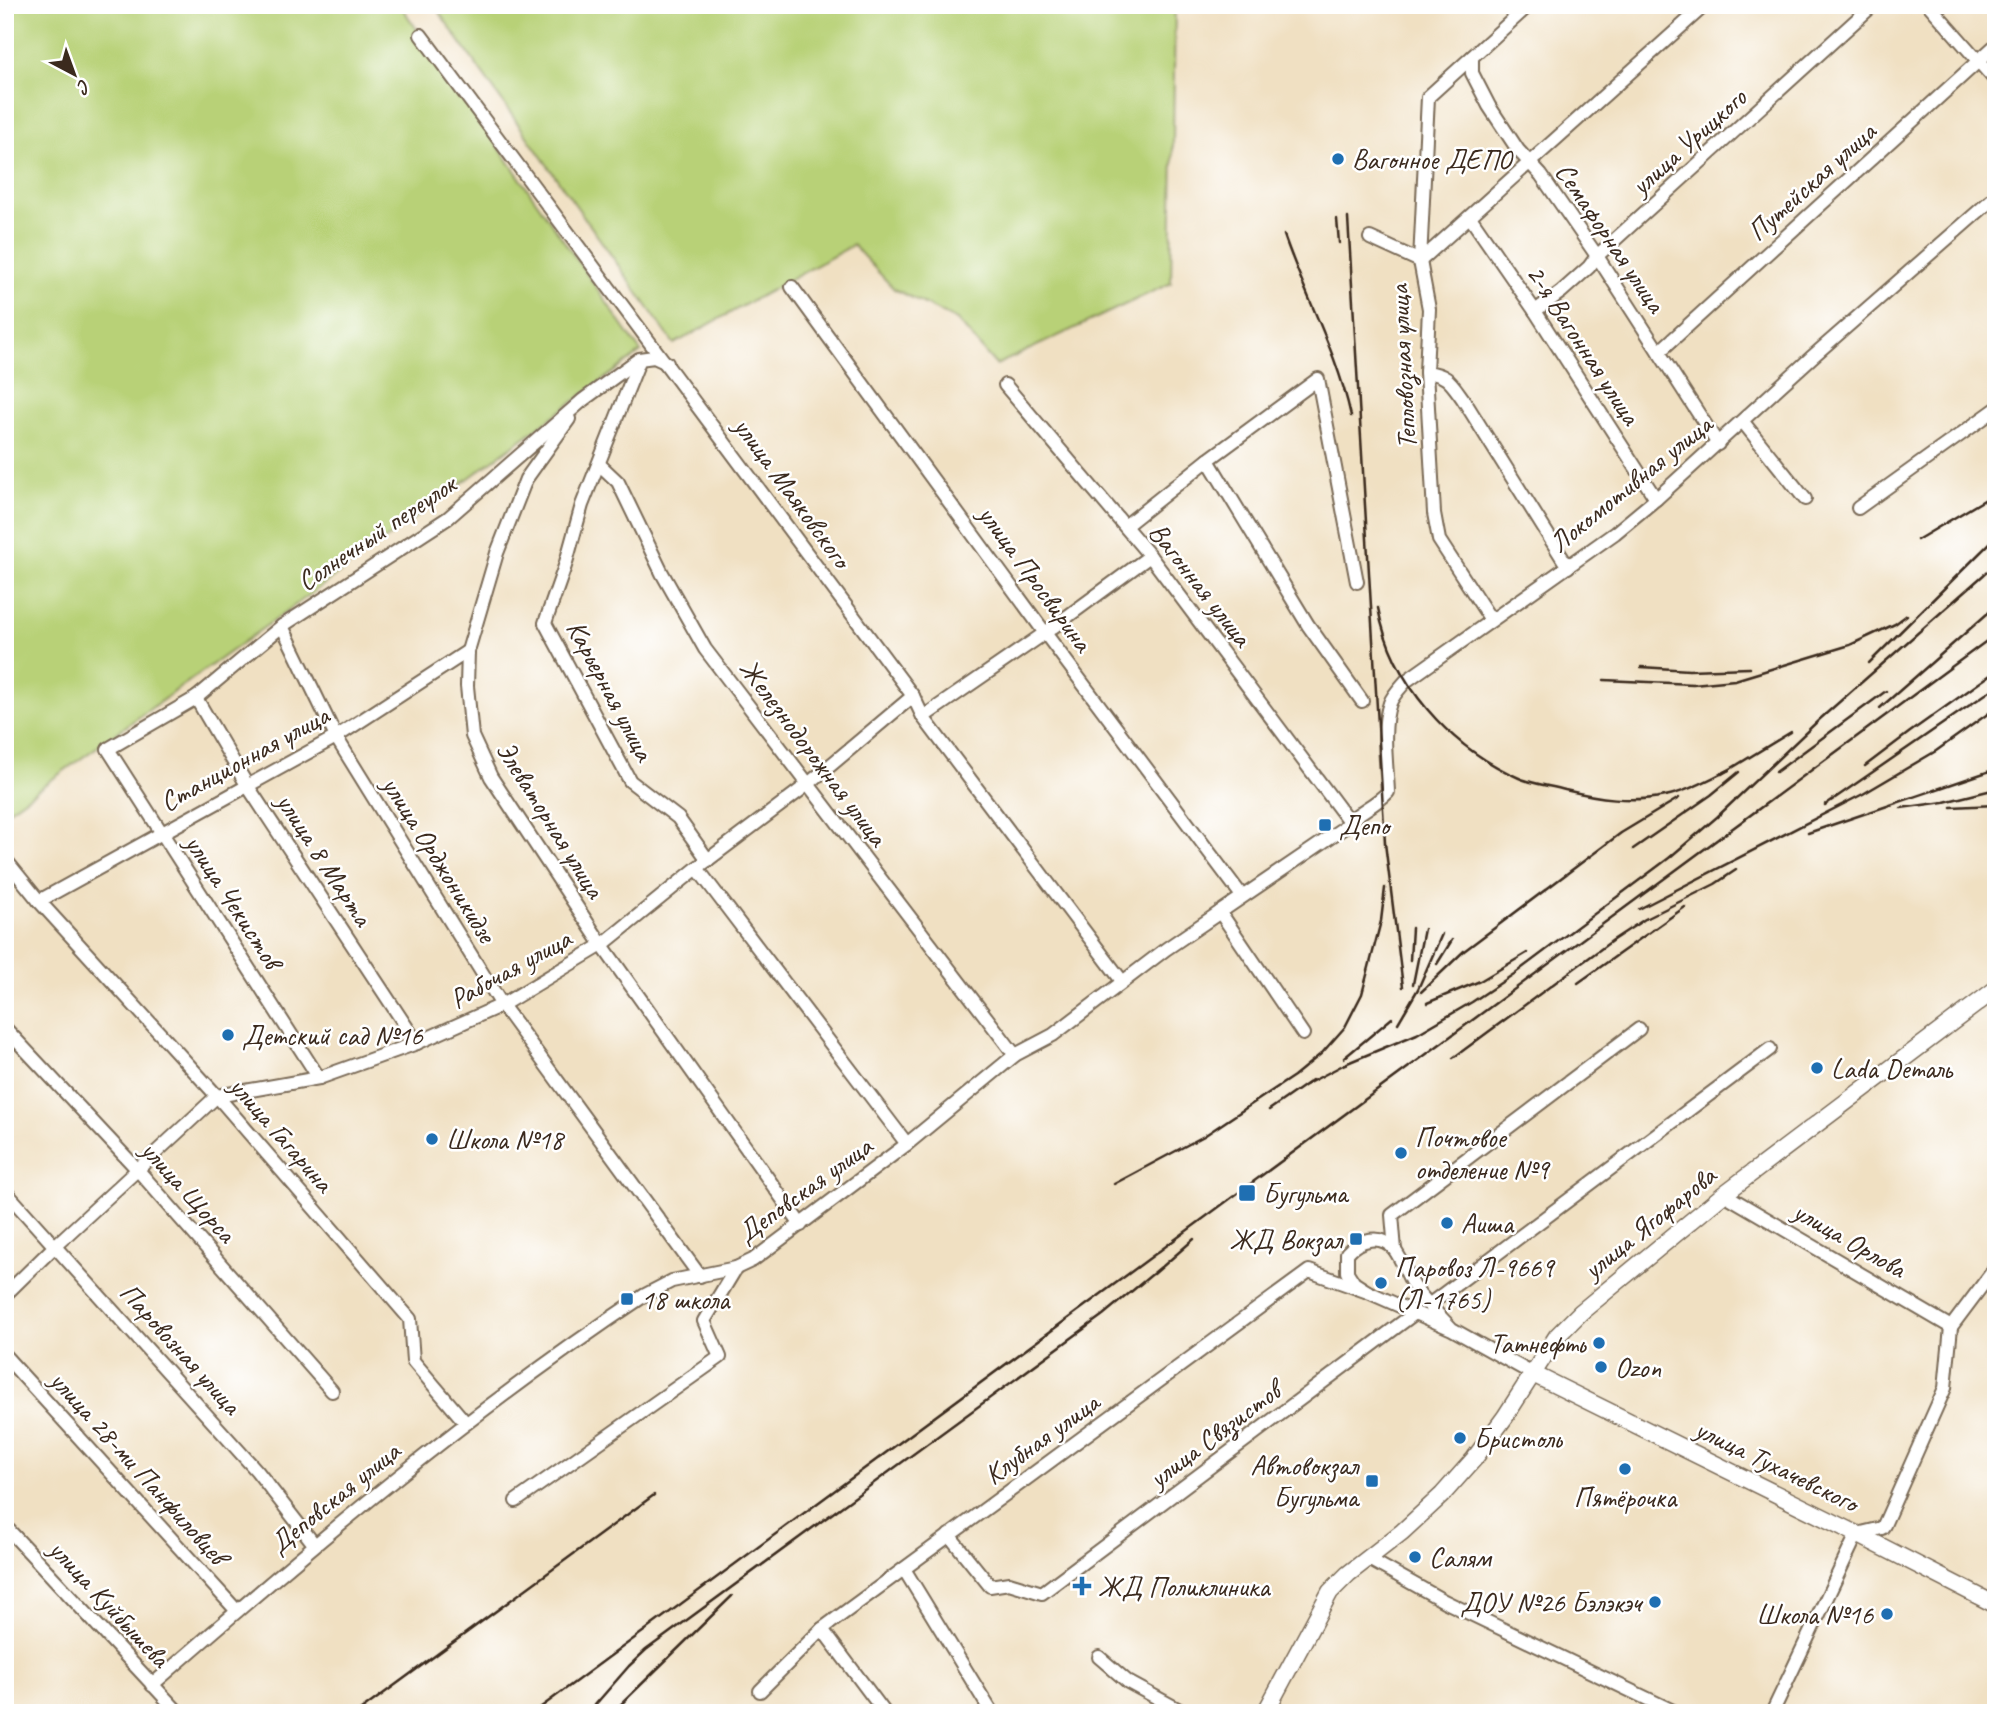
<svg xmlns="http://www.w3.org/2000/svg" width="2001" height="1718" viewBox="0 0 2001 1718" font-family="Caveat,sans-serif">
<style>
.green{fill:#b8d177;stroke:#7a7e4a;stroke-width:2}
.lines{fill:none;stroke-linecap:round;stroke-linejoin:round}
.minor-casing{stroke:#7a6a57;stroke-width:16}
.major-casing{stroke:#7a6a57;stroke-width:19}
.minor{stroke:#fff;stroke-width:12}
.major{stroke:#fff;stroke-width:16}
.rail{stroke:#3b2a1e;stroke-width:2.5}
.poi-dot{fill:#1f6fb2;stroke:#fff;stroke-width:2.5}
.labels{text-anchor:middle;stroke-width:5;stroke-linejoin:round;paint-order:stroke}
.street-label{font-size:28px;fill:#3b2a1e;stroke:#fff}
.poi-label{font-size:28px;fill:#3b2a1e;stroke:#fff;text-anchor:start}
</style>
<rect width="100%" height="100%" fill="#fff"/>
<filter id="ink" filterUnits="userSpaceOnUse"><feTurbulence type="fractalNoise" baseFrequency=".0143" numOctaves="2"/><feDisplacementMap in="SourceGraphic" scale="14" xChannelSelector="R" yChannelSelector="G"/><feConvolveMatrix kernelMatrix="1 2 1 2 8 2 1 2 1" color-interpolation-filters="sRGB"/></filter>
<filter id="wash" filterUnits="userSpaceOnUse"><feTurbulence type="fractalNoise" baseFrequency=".00686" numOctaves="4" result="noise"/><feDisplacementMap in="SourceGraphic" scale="28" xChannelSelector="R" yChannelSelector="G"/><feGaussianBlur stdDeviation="1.57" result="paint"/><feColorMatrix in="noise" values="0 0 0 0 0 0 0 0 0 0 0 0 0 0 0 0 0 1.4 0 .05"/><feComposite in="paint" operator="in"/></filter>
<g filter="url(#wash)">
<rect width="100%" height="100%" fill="#f0e0c2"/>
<g class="green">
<polygon points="5,5 400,5 641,352 312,593 5,813"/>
<polygon points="434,5 1175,5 1171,283 996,365 957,320 894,289 853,245 674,344"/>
</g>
</g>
<g filter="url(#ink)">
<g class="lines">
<defs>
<g id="minor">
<polyline points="1929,5 1996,81"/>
<polyline points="421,35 913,696 923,717 1122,981"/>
<polyline points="1472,57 1472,73 1489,106 1518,150 1541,175 1597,256 1718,444"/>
<polyline points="1470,217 1535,311 1656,499"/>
<polyline points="1370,238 1420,261 1705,5"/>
<polyline points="792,287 1045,633 1242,896"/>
<polyline points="1535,311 1561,292 1589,267 1597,256 1873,5"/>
<polyline points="1659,352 1996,45"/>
<polyline points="639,361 582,505 565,566 545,623 630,781 678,818 708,860"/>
<path d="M1426,372c22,3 24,9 37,27l105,168"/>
<polyline points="1005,385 1150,556 1348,820"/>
<polyline points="569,419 526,479 497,553 468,651 467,686 472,736 491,777 602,945 801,1225"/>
<polyline points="1743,422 1805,499"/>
<polyline points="1208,460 1318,379 1357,582"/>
<polyline points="599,464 618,482 662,573 705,649 1015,1055"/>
<polyline points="1858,508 1996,409"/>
<polyline points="1125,526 1208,460 1308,625 1362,701"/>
<polyline points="1491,620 1439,540 1434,513 1426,372 1429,309 1420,261 1428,97 1529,5"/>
<polyline points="282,626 336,737 502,1005 700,1276"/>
<polyline points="196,698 247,785 417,1043"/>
<polyline points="923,717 1045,633 1150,556"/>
<polyline points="5,859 39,901 217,1096 410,1319 413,1361 465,1422"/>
<polyline points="697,868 907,1144"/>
<polyline points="39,901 336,737 468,651"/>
<polyline points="1220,912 1303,1034"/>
<polyline points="5,1028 137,1169 332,1391"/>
<polyline points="319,1078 108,749 196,698 282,626 448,518 583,400 639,359 654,357 667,363"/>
<polyline points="5,1191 257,1471 314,1544"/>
<polyline points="1724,1194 1951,1327"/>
<polyline points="1395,1250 1392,1215 1639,1029"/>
<polyline points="5,1295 56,1245 217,1096 319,1078 417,1043 502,1005 602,945 697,868 807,785 913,696"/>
<polyline points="1430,1304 1770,1049"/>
<polyline points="1951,1327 1996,1267"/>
<path d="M1452,1329c-12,-13 -26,-26 -37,-41 -8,-12 -12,-27 -21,-39 -13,-16 -35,-10 -47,4v19l7,11 14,9 84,37 81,45"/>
<polyline points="5,1356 237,1611"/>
<polyline points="516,1501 720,1357 704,1321 736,1268"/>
<polyline points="5,1526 179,1713"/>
<polyline points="949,1535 990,1586 1009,1583 1042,1593 1415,1313"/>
<polyline points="1367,1558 1444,1601 1677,1713"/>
<polyline points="904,1569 992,1713"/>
<polyline points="822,1629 885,1713"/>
<polyline points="1099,1657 1128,1682 1185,1713"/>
<path d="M152,1685c159,-139 317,-273 493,-390l27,-14 64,-13 17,-8 154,-116 108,-89 38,-20 113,-86 176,-120c12,-16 32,-22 46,-37 -1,-25 -7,-65 2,-89 3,-8 10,-15 16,-22l209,-148 41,-34 156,-142 184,-161"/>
<polyline points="760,1691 822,1629 1309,1271 1368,1292"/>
<polyline points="1772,1713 1857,1534 1882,1528 1884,1525 1945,1388 1951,1327"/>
</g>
<g id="major">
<polyline points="1533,1374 1857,1534 1996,1605"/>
<polyline points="1265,1713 1330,1592 1348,1574 1402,1532 1442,1495 1474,1459 1505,1417 1557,1336 1581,1312 1724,1194 1996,989"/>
</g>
</defs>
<use href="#minor" class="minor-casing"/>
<use href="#major" class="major-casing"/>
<use href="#minor" class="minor"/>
<use href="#major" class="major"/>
<g class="rail">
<polyline points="1348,218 1385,843 1403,987"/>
<polyline points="1337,219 1339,243"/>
<path d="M1284,235c21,61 53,117 67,181"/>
<polyline points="1917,540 1996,493"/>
<path d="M1378,608c14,75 71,139 141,170 14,6 31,8 46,12 33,8 66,13 100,6 22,-4 44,-17 64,-26"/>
<polyline points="1869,663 1996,537"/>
<polyline points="1641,667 1689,670 1750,668"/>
<polyline points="1604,680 1693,684 1735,680 1850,645 1895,624 1907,615"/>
<polyline points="1880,708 1996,606"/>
<polyline points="1865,766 1910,732 1996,671"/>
<polyline points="1776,772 1886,691"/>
<polyline points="1722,774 1791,732"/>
<polyline points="1825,805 1996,687"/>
<polyline points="1951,807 1996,805"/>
<polyline points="1901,808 1944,802 1996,789"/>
<polyline points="1808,833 1996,769"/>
<polyline points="1633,849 1711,795 1739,772"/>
<polyline points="1639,909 1863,794 1936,751 1996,708"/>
<polyline points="1410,960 1412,928"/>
<polyline points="1437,964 1452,940"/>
<polyline points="1578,983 1685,907"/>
<polyline points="1413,984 1424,929"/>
<polyline points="1421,992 1464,951 1621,833 1679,798"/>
<polyline points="1427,1003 1480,981 1527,953"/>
<polyline points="1398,1023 1418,989 1442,934"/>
<polyline points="1344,1058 1392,1018"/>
<polyline points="1453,1058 1613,940 1645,919 1715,884 1736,870"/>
<polyline points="1305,1085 1345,1064 1417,1034 1472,1002 1514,974 1669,858 1717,817 1820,719 1996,564"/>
<polyline points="1269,1110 1312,1080"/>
<polyline points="1114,1184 1204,1136 1294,1076 1322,1053 1345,1027 1362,994 1381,921 1385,888"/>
<polyline points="1154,1274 1194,1239"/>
<polyline points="357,1713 654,1495"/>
<polyline points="533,1713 1996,634"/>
<polyline points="588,1713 629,1666 646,1650 1103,1315 1161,1267"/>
<polyline points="612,1713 732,1596"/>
</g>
</g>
</g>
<g class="poi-dot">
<circle cx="1338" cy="159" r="7"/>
<rect x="1318" y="818" width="14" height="14" rx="3.5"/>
<circle cx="228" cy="1035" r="7"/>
<circle cx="1817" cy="1068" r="7"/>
<circle cx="432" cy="1139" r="7"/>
<circle cx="1401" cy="1153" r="7"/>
<rect x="1238" y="1184" width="18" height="18" rx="3.5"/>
<circle cx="1447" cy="1223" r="7"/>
<rect x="1349" y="1232" width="14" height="14" rx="3.5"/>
<circle cx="1381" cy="1283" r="7"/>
<rect x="620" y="1292" width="14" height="14" rx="3.5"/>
<circle cx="1599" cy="1343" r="7"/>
<circle cx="1601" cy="1367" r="7"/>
<circle cx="1460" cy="1438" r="7"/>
<circle cx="1625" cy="1469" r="7"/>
<rect x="1365" y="1474" width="14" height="14" rx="3.5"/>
<circle cx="1415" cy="1557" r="7"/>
<path d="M1078.5 1575.5h7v7h7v7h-7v7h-7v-7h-7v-7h7z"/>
<circle cx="1655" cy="1602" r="7"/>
<circle cx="1887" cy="1614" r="7"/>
</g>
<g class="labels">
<g class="street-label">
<text transform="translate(1688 141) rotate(-42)" y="10">улица Урицкого</text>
<text transform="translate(1811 181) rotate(-42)" y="10">Путейская улица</text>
<text transform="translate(1611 237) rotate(56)" y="10">Семафорная улица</text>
<text transform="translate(1584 344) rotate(57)" y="10">2-я Вагонная улица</text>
<text transform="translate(1402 367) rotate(-93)" y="10">Тепловозная улица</text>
<text transform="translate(1630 483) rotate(-39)" y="10">Локомотивная улица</text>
<text transform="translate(793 492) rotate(54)" y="10">улица Маяковского</text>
<text transform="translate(376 532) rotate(-34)" y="10">Солнечный переулок</text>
<text transform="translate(1036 578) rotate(54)" y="10">улица Просвирина</text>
<text transform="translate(1201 584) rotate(52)" y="10">Вагонная улица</text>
<text transform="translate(611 690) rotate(62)" y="10">Карьерная улица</text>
<text transform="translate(814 752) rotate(53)" y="10">Железнодорожная улица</text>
<text transform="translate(244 758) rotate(-29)" y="10">Станционная улица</text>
<text transform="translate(551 819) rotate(58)" y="10">Элеваторная улица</text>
<text transform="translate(325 859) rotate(57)" y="10">улица 8 Марта</text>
<text transform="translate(440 859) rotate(58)" y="10">улица Орджоникидзе</text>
<text transform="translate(234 901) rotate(57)" y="10">улица Чекистов</text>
<text transform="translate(510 968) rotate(-29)" y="10">Рабочая улица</text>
<text transform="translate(282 1134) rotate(49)" y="10">улица Гагарина</text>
<text transform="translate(804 1189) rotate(-36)" y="10">Деповская улица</text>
<text transform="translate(189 1191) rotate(48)" y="10">улица Щорса</text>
<text transform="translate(1649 1222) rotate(-39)" y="10">улица Ягофарова</text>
<text transform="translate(1850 1239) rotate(30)" y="10">улица Орлова</text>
<text transform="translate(181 1348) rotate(48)" y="10">Паровозная улица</text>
<text transform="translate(1214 1434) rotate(-37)" y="10">улица Связистов</text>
<text transform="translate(1041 1438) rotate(-36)" y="10">Клубная улица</text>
<text transform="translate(1777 1465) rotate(26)" y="10">улица Тухачевского</text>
<text transform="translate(139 1467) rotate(48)" y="10">улица 28-ми Панфиловцев</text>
<text transform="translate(334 1497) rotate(-39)" y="10">Деповская улица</text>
<text transform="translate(110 1603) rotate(47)" y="10">улица Куйбышева</text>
</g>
<g class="poi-label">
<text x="1352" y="169">Вагонное ДЕПО</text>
<text x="1339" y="835">Депо</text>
<text x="242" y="1045">Детский сад №16</text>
<text x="1831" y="1078">Lada Dеталь</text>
<text x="1415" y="1147">Почтовое<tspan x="1415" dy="32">отделение №9</tspan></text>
<text x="446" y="1149">Школа №18</text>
<text x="1263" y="1203">Бугульма</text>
<text x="1461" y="1233">Аиша</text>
<text x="1342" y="1249" text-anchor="end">ЖД Вокзал</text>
<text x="1395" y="1277">Паровоз Л-9669<tspan x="1395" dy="32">(Л-1765)</tspan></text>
<text x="641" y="1309">18 школа</text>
<text x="1585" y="1353" text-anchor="end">Татнефть</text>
<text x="1615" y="1377">Ozon</text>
<text x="1474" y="1448">Бристоль</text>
<text x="1358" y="1475" text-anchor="end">Автовокзал<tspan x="1358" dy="32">Бугульма</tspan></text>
<text x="1625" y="1507" text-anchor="middle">Пятёрочка</text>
<text x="1429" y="1567">Салям</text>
<text x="1098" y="1596">ЖД Поликлиника</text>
<text x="1641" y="1612" text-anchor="end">ДОУ №26 Бэлэкэч</text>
<text x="1873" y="1624" text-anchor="end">Школа №16</text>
</g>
</g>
<rect width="2001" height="1718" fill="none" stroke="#fff" stroke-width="28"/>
<g transform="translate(74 74) rotate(139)" stroke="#ffffff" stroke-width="5" paint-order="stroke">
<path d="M0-5L12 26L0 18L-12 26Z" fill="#3b2a1e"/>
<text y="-10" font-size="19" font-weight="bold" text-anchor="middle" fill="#3b2a1e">С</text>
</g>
</svg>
